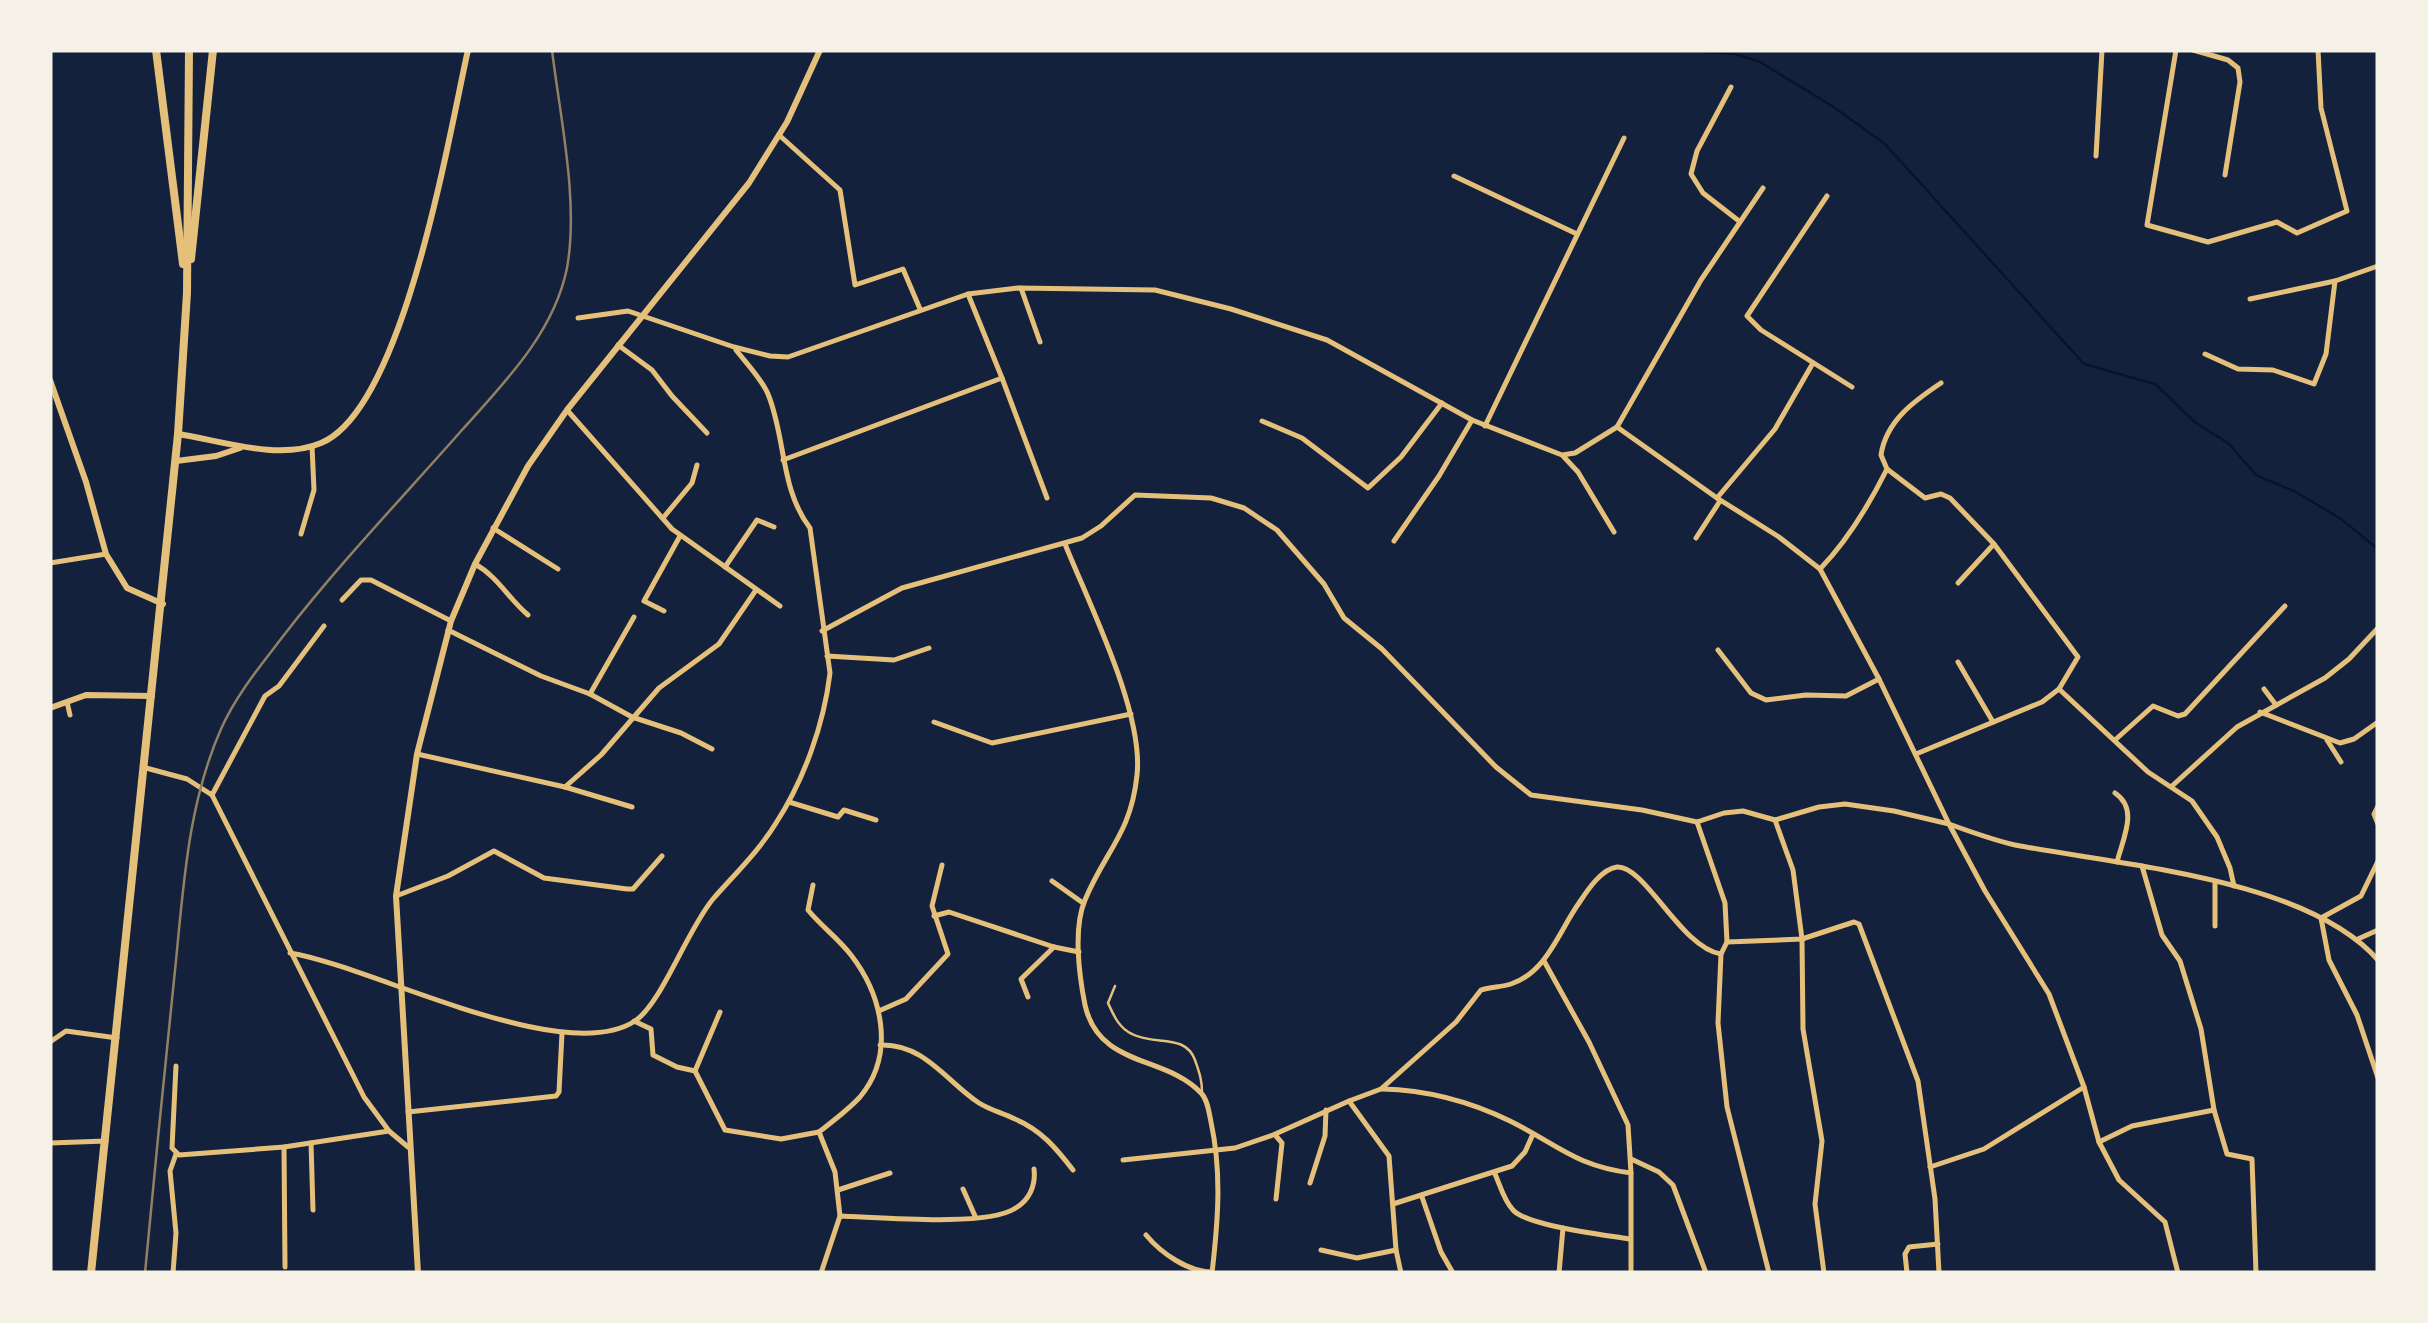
<svg xmlns="http://www.w3.org/2000/svg" width="2428" height="1323" viewBox="0 0 2428 1323" font-family="Helvetica,sans-serif">
<style>
.lines{fill:none;stroke-linecap:round;stroke-linejoin:round}
.stream{stroke:#0b132b;stroke-width:2.5}
.service{stroke:#e5c07b;stroke-width:2.5}
.minor{stroke:#e5c07b;stroke-width:5}
.tertiary{stroke:#e5c07b;stroke-width:6}
.secondary{stroke:#e5c07b;stroke-width:6}
.trunk{stroke:#e5c07b;stroke-width:8}
.rail{stroke:#918062;stroke-width:2.5}
</style>
<rect width="100%" height="100%" fill="#14213d"/>
<g class="lines">
<polyline class="stream" points="1686,51 1735,54 1760,62 1832,106 1885,144 2084,364 2155,384 2196,423 2228,443 2256,475 2296,492 2341,519 2378,549"/>
<path class="service" d="M1115,986l-7,17c6,13 11,25 24,31 23,12 53,-1 63,26 4,12 7,19 7,32"/>
<g class="minor">
<polyline points="2176,50 2147,225 2208,242 2277,222 2297,233 2347,211 2321,108 2318,50"/>
<polyline points="2193,50 2228,60 2238,68 2240,82 2225,175"/>
<polyline points="1731,87 1697,151 1691,174 1703,193 1739,221"/>
<polyline points="779,135 840,190 855,285 903,269 920,309"/>
<polyline points="2096,156 2102,50"/>
<polyline points="1454,176 1577,234"/>
<polyline points="1827,196 1747,316 1761,330 1852,387"/>
<polyline points="1021,288 1040,342"/>
<polyline points="968,294 1002,378"/>
<polyline points="2250,299 2335,281 2378,266"/>
<path d="M578,318l50,-7 106,36 36,9 18,1 180,-63 50,-6 137,2 76,19 96,31 145,80 90,35 13,-2 42,-26 100,71 62,39 41,32 59,110 70,145c22,8 44,16 66,21 104,20 291,33 363,115"/>
<polyline points="618,345 652,370 672,396 707,433"/>
<polyline points="2205,354 2238,369 2273,370 2314,384 2326,354 2335,281"/>
<polyline points="567,410 672,529 780,606"/>
<polyline points="1262,421 1302,438 1368,488 1401,457 1442,403"/>
<polyline points="1485,426 1624,138"/>
<polyline points="1617,427 1701,280 1763,188"/>
<polyline points="1563,456 1578,472 1614,532"/>
<polyline points="783,460 1002,378 1047,498"/>
<polyline points="1887,469 1925,498 1941,494 1950,498 1994,544 2078,657 2059,689 2042,702 1916,754"/>
<polyline points="1717,498 1775,429 1813,363"/>
<polyline points="663,518 692,483 697,465"/>
<polyline points="493,528 558,569"/>
<polyline points="301,534 314,490 312,446"/>
<polyline points="1696,538 1720,501"/>
<polyline points="1394,541 1439,476 1472,420"/>
<path d="M1065,544c24,60 79,169 72,231 -6,59 -32,76 -52,125 -12,28 -6,75 0,105 14,63 81,50 116,88 7,7 8,20 10,29 11,51 7,99 1,151"/>
<polyline points="50,563 106,554"/>
<path d="M475,564c22,12 34,35 53,51"/>
<polyline points="725,567 757,520 774,527"/>
<path d="M1820,569c28,-29 49,-64 67,-100l-6,-14c5,-34 33,-54 60,-72"/>
<polyline points="1958,583 1994,544"/>
<polyline points="342,600 361,580 371,580 451,621"/>
<polyline points="664,611 644,601 680,536"/>
<polyline points="448,630 541,676 590,694 632,717 681,733 712,749"/>
<polyline points="822,631 902,588 1082,538 1101,526 1135,495 1211,498 1244,508 1277,530 1324,584 1344,618 1382,649 1496,767 1531,795 1642,810 1697,822 1724,813 1743,811 1775,820 1819,807 1845,804 1894,811 1949,824 1985,891 2049,994 2084,1087 2099,1142 2119,1180 2165,1222 2178,1273"/>
<polyline points="1718,650 1751,693 1766,700 1806,695 1846,696 1879,679"/>
<polyline points="827,656 894,660 929,648"/>
<polyline points="1958,662 1993,722"/>
<polyline points="2059,689 2148,772 2192,801 2217,837 2230,868 2234,886"/>
<polyline points="2264,689 2276,705"/>
<polyline points="590,694 634,617"/>
<polyline points="67,702 70,715"/>
<polyline points="2260,712 2340,743 2354,739 2378,722"/>
<polyline points="934,722 992,743 1131,714"/>
<polyline points="2115,740 2153,706 2178,716 2185,714 2285,606"/>
<polyline points="2327,740 2341,762"/>
<polyline points="417,754 565,787 632,807"/>
<polyline points="146,768 187,779 212,795 364,1097 389,1131 408,1147"/>
<polyline points="2172,786 2237,727 2325,678 2349,659 2378,628"/>
<polyline points="565,787 601,755 659,688 719,644 756,590"/>
<path d="M2115,793c24,16 8,45 2,69"/>
<polyline points="212,795 265,696 279,686 324,626"/>
<polyline points="789,802 838,817 844,810 876,820"/>
<polyline points="2378,806 2374,814 2378,824"/>
<polyline points="1775,820 1793,870 1802,939 1803,1029 1822,1141 1815,1204 1824,1273"/>
<polyline points="1697,822 1725,903 1727,942 1721,954 1718,1023 1727,1107 1769,1273"/>
<polyline points="2378,861 2361,896 2321,918 2329,960 2357,1015 2378,1078"/>
<polyline points="2142,866 2162,935 2180,961 2201,1029 2214,1110"/>
<polyline points="1052,881 1083,903"/>
<path d="M813,885l-5,25c13,16 30,28 43,45 31,40 45,99 9,142 -12,13 -27,24 -41,35l16,40 5,44"/>
<polyline points="396,896 448,876 494,851 544,878 627,889 633,889 662,856"/>
<polyline points="934,916 949,912 1054,947 1079,952"/>
<polyline points="2215,926 2215,884"/>
<polyline points="2358,939 2378,930"/>
<polyline points="1727,942 1802,939 1854,922 1859,924 1918,1081 1935,1199 1939,1273"/>
<path d="M290,953c81,13 273,115 345,68 27,-18 52,-91 78,-122 21,-24 46,-48 63,-76 28,-43 48,-99 54,-150l-20,-145c-30,-39 -24,-90 -42,-134 -7,-16 -21,-30 -32,-44"/>
<polyline points="1544,961 1589,1042 1628,1125 1631,1173"/>
<polyline points="1028,997 1021,979 1054,947"/>
<polyline points="881,1010 906,999 948,954 932,906 942,865"/>
<polyline points="634,1021 651,1029 653,1055 677,1067 695,1071 720,1012"/>
<polyline points="50,1042 66,1031 117,1038"/>
<path d="M880,1045c44,-2 67,37 99,58 11,7 24,10 36,16 26,11 41,29 58,51"/>
<polyline points="176,1066 172,1148 179,1155 284,1147 389,1131"/>
<polyline points="695,1071 725,1130 781,1139 819,1132"/>
<path d="M1382,1089c45,1 87,12 128,32 47,23 65,45 121,52v100"/>
<path d="M1349,1101l32,-12 75,-67 25,-32c9,-3 21,-3 30,-6 36,-12 48,-53 68,-81 8,-12 22,-34 38,-36 28,-2 64,81 104,87"/>
<polyline points="408,1112 556,1096 559,1092 562,1033"/>
<polyline points="1276,1136 1282,1143 1276,1199"/>
<polyline points="2099,1142 2132,1126 2214,1110 2227,1154 2252,1159 2256,1273"/>
<polyline points="50,1143 106,1141"/>
<polyline points="311,1143 313,1210"/>
<polyline points="284,1147 285,1267"/>
<polyline points="1631,1159 1659,1172 1673,1185 1706,1273"/>
<polyline points="1123,1160 1235,1148 1273,1135 1349,1101 1389,1156 1396,1250 1401,1273"/>
<polyline points="1930,1167 1984,1149 2084,1087"/>
<path d="M1495,1174c5,11 9,27 18,36 14,16 93,25 116,29"/>
<polyline points="1310,1183 1325,1136 1326,1110"/>
<polyline points="963,1189 975,1216"/>
<polyline points="838,1190 890,1173"/>
<polyline points="1422,1197 1441,1252 1453,1273"/>
<polyline points="1393,1204 1512,1166 1525,1152 1533,1134"/>
<path d="M1146,1235c15,18 42,37 66,37"/>
<polyline points="1321,1250 1357,1258 1396,1250"/>
<polyline points="173,1273 176,1233 170,1171 176,1154"/>
<path d="M821,1273l19,-57c37,1 145,11 174,-7 15,-8 22,-23 20,-40"/>
<polyline points="1559,1273 1563,1228"/>
<polyline points="1907,1273 1905,1254 1909,1247 1938,1244"/>
</g>
<g class="tertiary">
<path d="M178,434c44,7 101,27 143,9 83,-34 128,-309 147,-393"/>
<polyline points="176,461 216,456 240,448"/>
<polyline points="50,708 86,695 152,696"/>
</g>
<g class="secondary">
<polyline points="50,380 86,482 106,554 127,588 163,604"/>
<polyline points="418,1273 396,896 417,754 451,621 475,564 528,466 567,410 749,183 787,122 820,50"/>
</g>
<g class="trunk">
<polyline points="156,50 183,264"/>
<polyline points="191,259 213,50"/>
<polyline points="91,1273 178,434 187,293 189,50"/>
</g>
<path class="rail" d="M145,1273c9,-98 19,-195 29,-293 9,-84 12,-172 47,-251 15,-34 40,-64 63,-94 55,-71 118,-137 178,-205 42,-47 92,-97 105,-162 12,-67 -7,-151 -15,-218"/>
</g>
<rect width="2428" height="1323" fill="none" stroke="#f6f1e7" stroke-width="105"/>
</svg>
